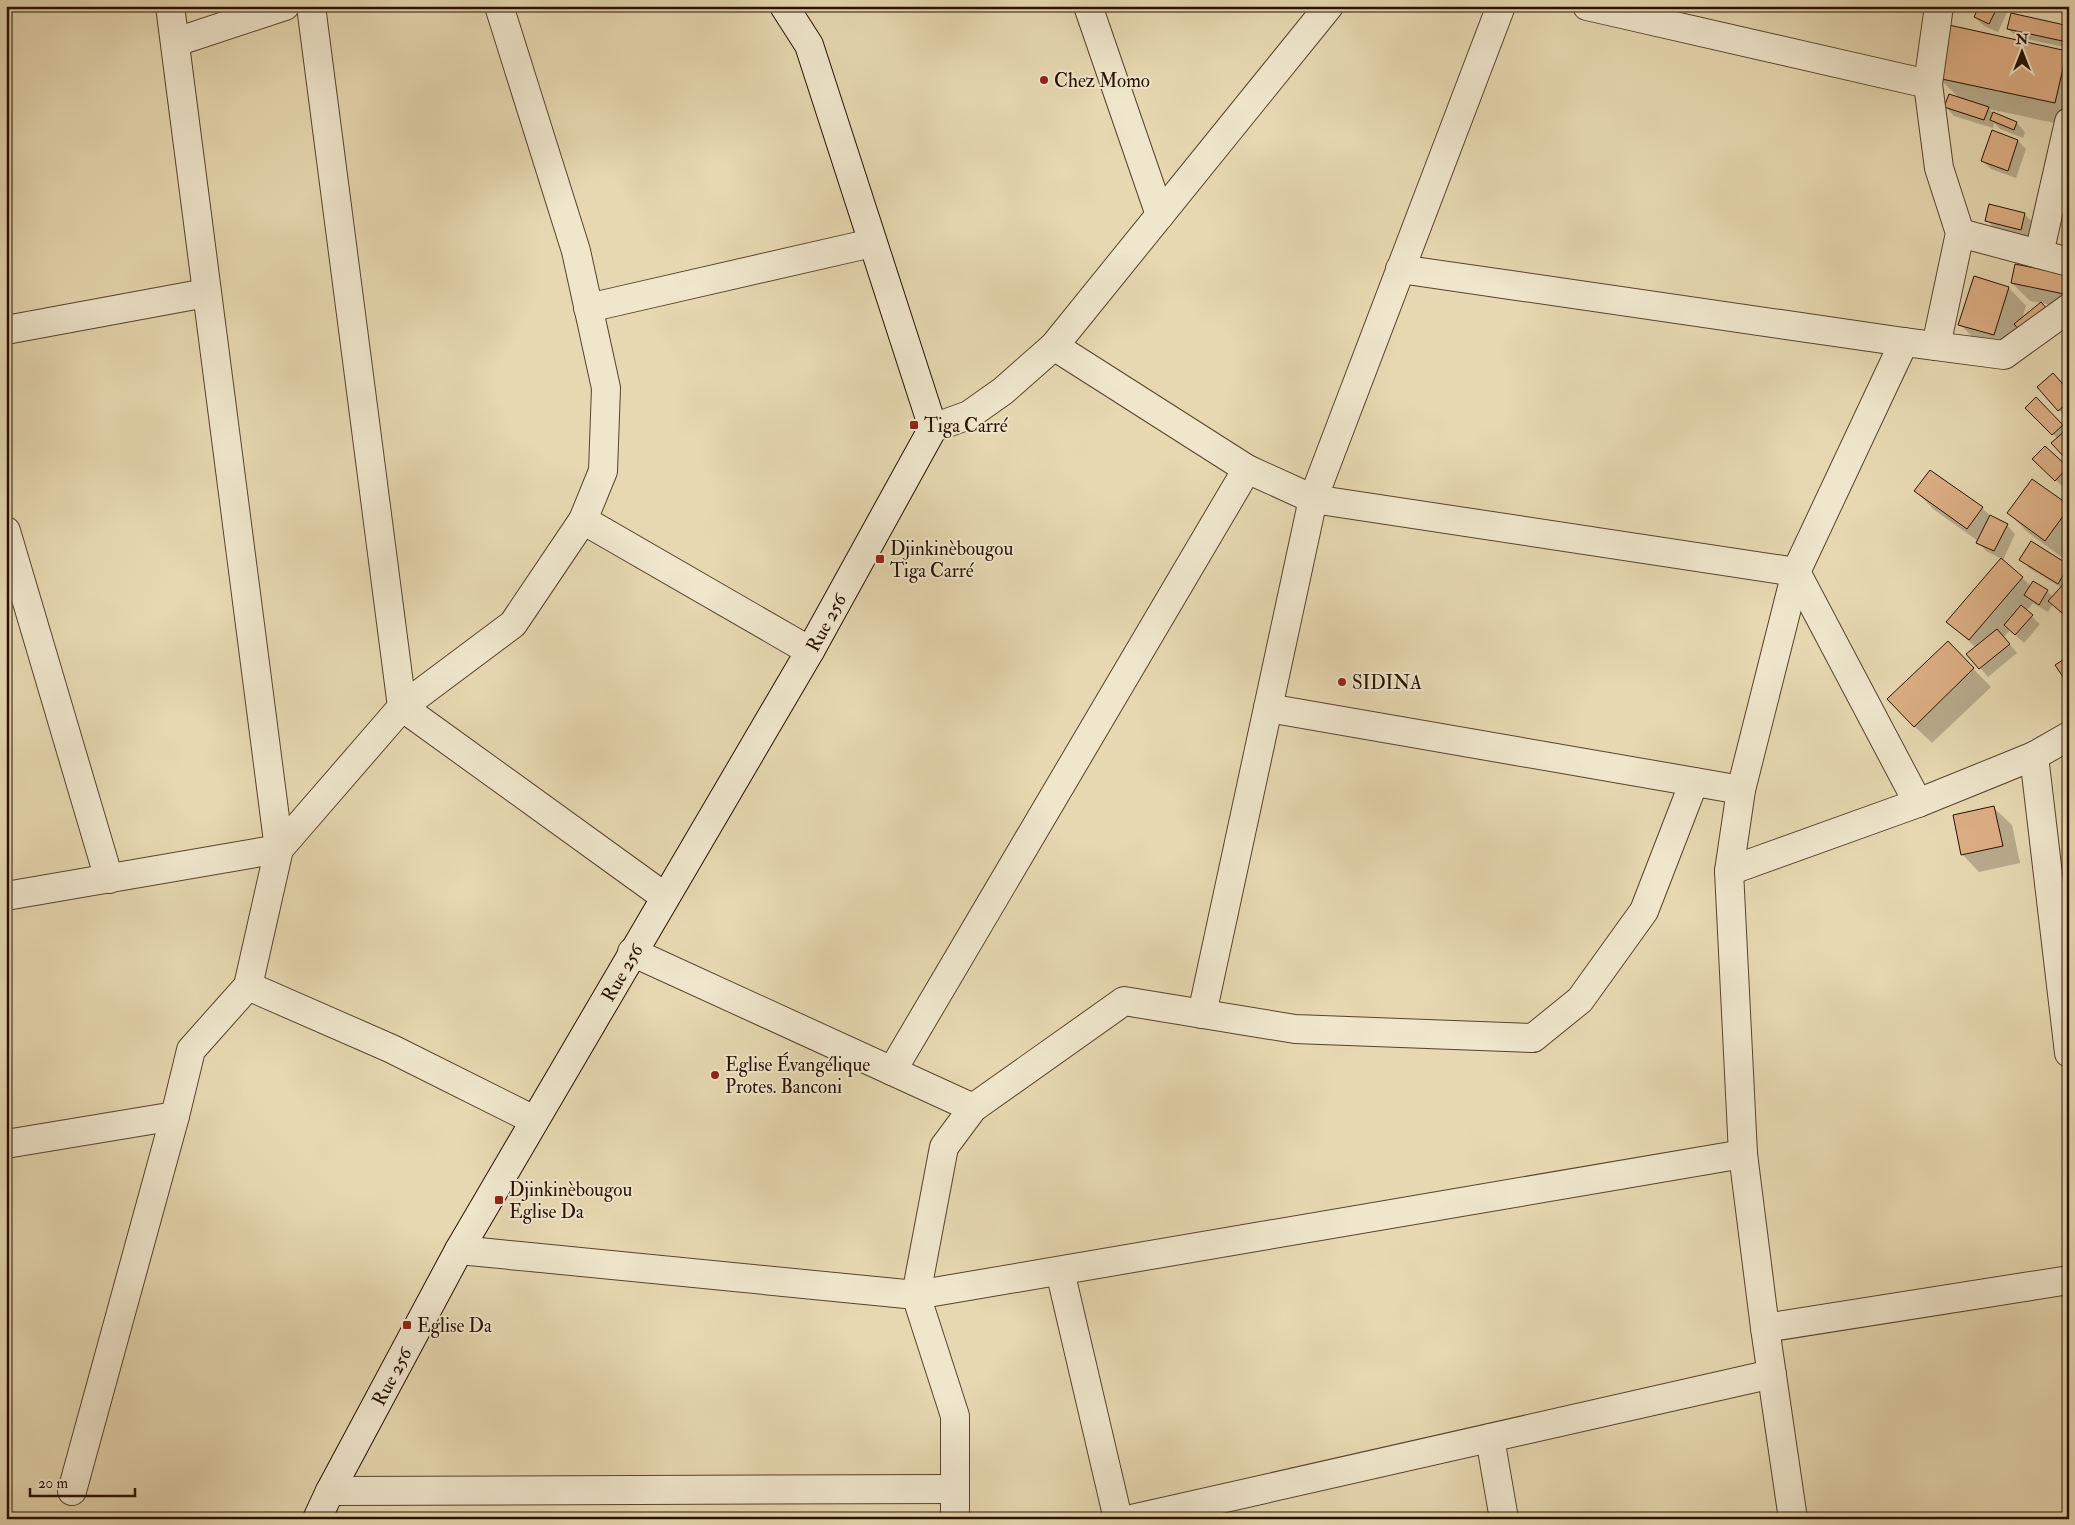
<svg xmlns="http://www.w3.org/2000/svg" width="2075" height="1525" viewBox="0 0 2075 1525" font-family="'IM FELL Double Pica',serif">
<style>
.shadow{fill:#0003}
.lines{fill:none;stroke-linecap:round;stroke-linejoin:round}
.stream{stroke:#6a7666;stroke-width:10}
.building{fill:#ddae84;stroke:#281000}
.street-casing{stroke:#58422c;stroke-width:30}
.secondary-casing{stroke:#281000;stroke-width:30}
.street{stroke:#efe6cc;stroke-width:28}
.secondary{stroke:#efe6cc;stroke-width:28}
.poi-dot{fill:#8f2418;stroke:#efe6cc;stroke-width:2}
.labels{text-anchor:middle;stroke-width:4;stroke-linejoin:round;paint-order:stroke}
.poi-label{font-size:19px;fill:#281000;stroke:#efe6cc;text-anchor:start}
.street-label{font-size:19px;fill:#281000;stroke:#efe6cc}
</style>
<rect width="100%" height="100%" fill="#e6d8b1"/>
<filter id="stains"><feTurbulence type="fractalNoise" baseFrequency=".004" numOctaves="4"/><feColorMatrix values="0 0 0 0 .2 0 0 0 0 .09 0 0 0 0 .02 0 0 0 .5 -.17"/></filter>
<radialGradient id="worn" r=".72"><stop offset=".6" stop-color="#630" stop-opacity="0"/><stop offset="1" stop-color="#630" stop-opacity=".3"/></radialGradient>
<g class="shadow">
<polygon points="1980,6 2010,6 1998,32 1984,26 1975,17"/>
<polygon points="2050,6 2069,6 2069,12 2055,11"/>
<polygon points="2069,28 2069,48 2017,37 2008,29"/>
<polygon points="2066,52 2069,55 2069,126 1989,109 1994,114 2017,123 2025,132 2023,138 2000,129 1994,123 1993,128 1954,116 1946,107 1960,99 1938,77"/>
<polygon points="1992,132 2018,141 2026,149 2016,178 1991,169 1982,161"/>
<polygon points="2024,214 2033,222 2030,237 1995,229 1987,220"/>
<polygon points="2069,276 2069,308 2030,301 2012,283"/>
<polygon points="2009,288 2026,306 2011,352 1977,342 1960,324"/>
<polygon points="2069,392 2069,417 2067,418 2059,410"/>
<polygon points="2036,398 2069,432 2069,460 2053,443 2058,439 2027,408"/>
<polygon points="2045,447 2069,470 2069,483 2064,488 2034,459"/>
<polygon points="1916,491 1982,508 1992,517 2007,525 2015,534 2003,560 2031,586 2047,591 2053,597 2062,588 2029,568 2021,559 2031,543 2069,567 2069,618 2053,604 2048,612 2033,603 2026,611 2040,624 2024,643 2010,630 2004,637 2017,653 1988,677 1968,654 1976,648 1948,621 2002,559 1986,551 1978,542 1978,541 1933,509"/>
<polygon points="2069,507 2069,550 2063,558 2026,531 2009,513"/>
<polygon points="1948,643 1991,687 1932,743 1914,726"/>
<polygon points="1994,808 2012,825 2020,863 1979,872 1962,854"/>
</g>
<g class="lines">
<polyline class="stream" points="6,1517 8,1519"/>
</g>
<g class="building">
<polygon points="1979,6 1998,6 1989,24 1974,17"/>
<polygon points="2011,13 2069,26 2067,42 2007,29"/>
<polygon points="1949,25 2067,51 2055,103 1937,78"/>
<polygon points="1949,94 1989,107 1984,120 1944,107"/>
<polygon points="1993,112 2017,122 2014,130 1990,120"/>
<polygon points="1992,130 2018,140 2008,171 1981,161"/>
<polygon points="1989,204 2025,213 2021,230 1985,221"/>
<polygon points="2015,264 2069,275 2069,295 2011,283"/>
<polygon points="1974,276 2009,287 1994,335 1958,325"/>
<polygon points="2041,302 2048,310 2021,332 2014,324"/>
<polygon points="2053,373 2069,391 2069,402 2058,411 2037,387"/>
<polygon points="2036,397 2063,425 2052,435 2025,408"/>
<polygon points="2067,429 2069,431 2069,458 2067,460 2051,443"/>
<polygon points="2045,446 2068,467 2055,481 2032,459"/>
<polygon points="1930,470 1983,507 1967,529 1914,491"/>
<polygon points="2032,479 2069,505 2069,508 2045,541 2007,513"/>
<polygon points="1990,515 2008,524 1994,551 1976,543"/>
<polygon points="2031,541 2069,565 2058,584 2019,560"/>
<polygon points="2001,558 2023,577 1969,640 1946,622"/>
<polygon points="2069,578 2069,619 2048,601"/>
<polygon points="2033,581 2048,590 2039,605 2024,595"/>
<polygon points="2021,605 2033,615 2015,635 2004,625"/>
<polygon points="1997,629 2010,644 1979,669 1966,654"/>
<polygon points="1948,641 1974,668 1914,727 1887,699"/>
<polygon points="2069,656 2069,686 2055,665"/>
<polygon points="1994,806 2003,846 1961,855 1953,815"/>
</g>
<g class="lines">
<defs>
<g id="street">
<polyline points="311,6 402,707 665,897"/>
<polyline points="1088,6 1160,215"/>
<polyline points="1587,6 1928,84"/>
<polyline points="176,42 285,6"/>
<polyline points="1960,233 2069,262"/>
<polyline points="2039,254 2069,122"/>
<polyline points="1400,269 1904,342 2004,355 2069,308"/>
<polyline points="588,308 872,243"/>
<polyline points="6,330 206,293"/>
<polyline points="1054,346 1247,469 1313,499 1796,572"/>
<polyline points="1936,346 1960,233 1939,168 1928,84 1939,6"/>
<polyline points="933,428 969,415 1003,391 1054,346 1329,6"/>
<polyline points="583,520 810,651"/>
<polyline points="6,531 109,879"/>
<polyline points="1796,572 1918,803"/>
<polyline points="1268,708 1741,790"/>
<polyline points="2034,756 2069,1053"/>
<polyline points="1729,871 1918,803 2034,756 2069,736"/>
<polyline points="6,896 279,849 170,6"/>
<polyline points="632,952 973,1108"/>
<polyline points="248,986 392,1049 534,1120"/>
<polyline points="1202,1014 1313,499 1501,6"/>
<polyline points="892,1071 1247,469"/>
<polyline points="6,1144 175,1116"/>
<polyline points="459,1250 916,1295 1743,1154"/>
<polyline points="1060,1271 1118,1519"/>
<polyline points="1765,1328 2069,1280"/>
<polyline points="1490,1438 1504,1519"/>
<polyline points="72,1491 175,1116 191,1050 248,986 279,849 402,707 513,624 583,520 603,471 606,388 576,251 499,6"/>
<polyline points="330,1491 955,1489"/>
<polyline points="955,1519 955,1416 916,1295 944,1147 973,1108 1124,1001 1295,1029 1533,1038 1580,1000 1644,911 1694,782"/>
<polyline points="1132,1519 1772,1374"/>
<polyline points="1793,1519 1765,1328 1743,1154 1729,871 1741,790 1796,572 1904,342"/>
</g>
<g id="secondary">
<path id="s1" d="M317,1519l13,-28 129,-241 351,-599 123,-223 -124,-383 -25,-39"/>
</g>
</defs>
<use href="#street" class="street-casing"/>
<use href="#secondary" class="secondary-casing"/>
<use href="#street" class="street"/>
<use href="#secondary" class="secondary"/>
</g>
<g class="poi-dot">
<circle cx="1044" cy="80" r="5"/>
<rect x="909" y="420" width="10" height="10" rx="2.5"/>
<rect x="875" y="554" width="10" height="10" rx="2.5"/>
<circle cx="1342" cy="682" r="5"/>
<circle cx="715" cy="1075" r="5"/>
<rect x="494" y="1195" width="10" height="10" rx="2.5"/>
<rect x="402" y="1320" width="10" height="10" rx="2.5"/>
</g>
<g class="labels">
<g class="poi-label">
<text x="1054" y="87">Chez Momo</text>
<text x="924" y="432">Tiga Carré</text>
<text x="890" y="555">Djinkinèbougou<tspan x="890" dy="22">Tiga Carré</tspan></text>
<text x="1352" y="689">SIDINA</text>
<text x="725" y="1071">Eglise Évangélique<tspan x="725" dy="22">Protes. Banconi</tspan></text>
<text x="509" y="1196">Djinkinèbougou<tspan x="509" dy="22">Eglise Da</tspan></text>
<text x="417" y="1332">Eglise Da</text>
</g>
<g class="street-label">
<text dy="7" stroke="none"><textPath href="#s1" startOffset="1031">Rue 256</textPath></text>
<text dy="7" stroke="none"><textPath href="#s1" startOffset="626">Rue 256</textPath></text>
<text dy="7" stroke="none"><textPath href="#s1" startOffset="161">Rue 256</textPath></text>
</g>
</g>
<rect width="2075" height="1525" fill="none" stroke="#e6d8b1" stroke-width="25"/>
<rect x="8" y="8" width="2060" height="1510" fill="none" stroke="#281000" stroke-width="2.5"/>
<rect x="12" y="12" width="2050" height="1500" fill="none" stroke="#281000"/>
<g transform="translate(2022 52)" stroke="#efe6cc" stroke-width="4" paint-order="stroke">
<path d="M0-4L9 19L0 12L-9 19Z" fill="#281000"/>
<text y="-8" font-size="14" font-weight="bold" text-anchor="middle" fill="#281000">N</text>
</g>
<path d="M30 1488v8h105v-8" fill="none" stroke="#281000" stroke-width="2.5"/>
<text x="38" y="1488" font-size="15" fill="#281000" stroke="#efe6cc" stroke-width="4" paint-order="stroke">20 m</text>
<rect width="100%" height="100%" filter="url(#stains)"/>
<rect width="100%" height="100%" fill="url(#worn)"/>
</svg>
